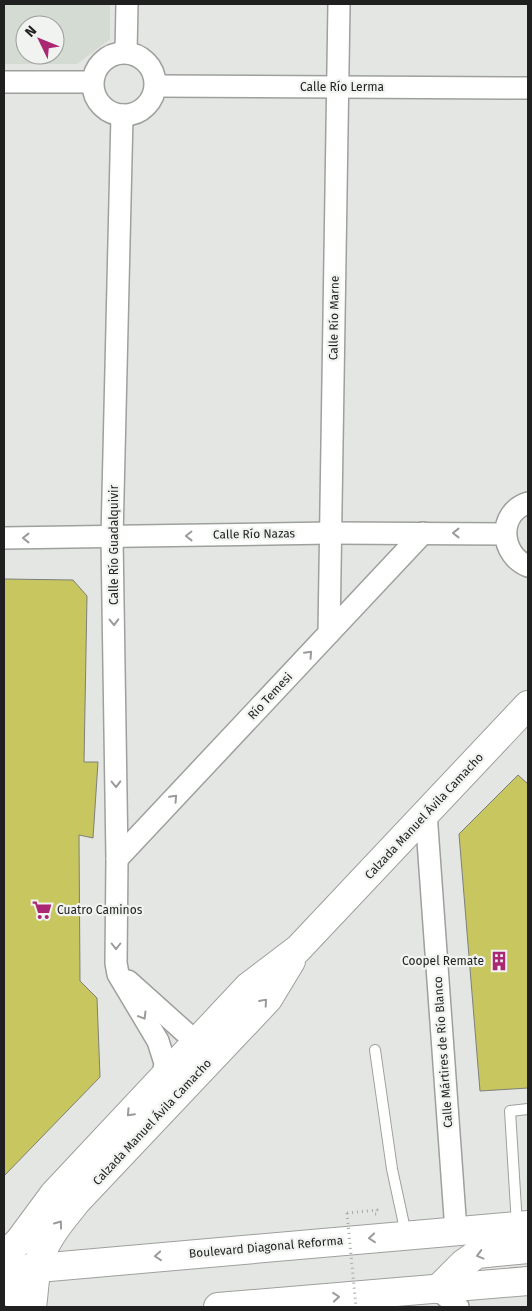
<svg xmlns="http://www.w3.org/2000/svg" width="532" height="1311" viewBox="0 0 532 1311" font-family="'Fira Sans',sans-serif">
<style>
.built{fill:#d4dbd2;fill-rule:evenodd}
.building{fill:#c7c65f;stroke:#7f7f7c}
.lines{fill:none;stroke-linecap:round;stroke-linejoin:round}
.service-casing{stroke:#9ea09d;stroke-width:12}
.minor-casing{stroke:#9ea09d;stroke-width:24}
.primary-casing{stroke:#9ea09d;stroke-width:30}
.path{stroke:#a7a9a6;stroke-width:3;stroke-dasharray:1 4;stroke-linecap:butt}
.service{stroke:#fff;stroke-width:10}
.minor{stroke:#fff;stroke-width:21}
.primary{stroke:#fff;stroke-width:28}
.path-bridge{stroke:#a7a9a6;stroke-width:3;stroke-dasharray:1 4;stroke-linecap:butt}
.oneway{stroke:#9a9b9a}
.labels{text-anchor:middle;stroke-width:4.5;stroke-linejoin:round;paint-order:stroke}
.street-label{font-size:12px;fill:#1f201f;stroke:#f0f3ef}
.poi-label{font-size:12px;fill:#1f201f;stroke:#f0f3ef;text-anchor:start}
</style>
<rect width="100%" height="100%" fill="#e3e6e2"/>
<path class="built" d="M4,4h106v35l-33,25h-73zM25,25h30v30h-30z"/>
<g class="building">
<polygon points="4,579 73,580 87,596 84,762 98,762 93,838 79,835 80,981 97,998 100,1077 4,1176"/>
<polygon points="518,775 528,784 528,1088 480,1091 459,834"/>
</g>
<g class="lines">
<defs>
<g id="service">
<polyline points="375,1050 392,1169 406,1234"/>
<polyline points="517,1225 510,1111 528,1109"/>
</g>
<g id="minor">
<polyline points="126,52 127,4"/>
<circle cx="124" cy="84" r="31"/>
<polyline points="4,82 92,82"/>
<polyline points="156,86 528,88"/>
<polyline points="122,115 112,538 117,859 116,963 118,974 158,1041 165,1063 163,1077"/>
<path d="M528,503c-31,10 -28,52 0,63"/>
<polyline points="4,538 331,533 505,534"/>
<polyline points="329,633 339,4"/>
<polyline points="426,813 456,1231"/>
<polyline points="117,859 423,533"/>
<polyline points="128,981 196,1042"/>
<polyline points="438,1289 458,1307"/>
</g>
<g id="primary">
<polyline points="4,1257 20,1240 54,1194 248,987 298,949 528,705"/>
<polyline points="4,1271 528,1225"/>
<polyline points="4,1285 28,1307"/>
<polyline points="438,1289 463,1264 477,1254 528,1249"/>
<path d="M32,1307c2,-13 2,-26 5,-39 6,-27 24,-47 40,-67l191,-202 23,-38"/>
<polyline points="218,1307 528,1281"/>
</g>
</defs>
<use href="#service" class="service-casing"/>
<use href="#minor" class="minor-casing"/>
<use href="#primary" class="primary-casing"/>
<polyline class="path" points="347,1213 377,1210 377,1214 374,1214"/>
<use href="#service" class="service"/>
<use href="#minor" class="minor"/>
<use href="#primary" class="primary"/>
<polyline class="path-bridge" points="347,1213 356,1307"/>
</g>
<defs><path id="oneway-chevron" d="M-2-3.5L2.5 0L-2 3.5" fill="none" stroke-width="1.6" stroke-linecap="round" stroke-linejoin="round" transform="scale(1.25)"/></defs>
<g class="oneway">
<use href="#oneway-chevron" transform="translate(456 533) rotate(-180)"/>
<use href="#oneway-chevron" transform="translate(189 536) rotate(179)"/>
<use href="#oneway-chevron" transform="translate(26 538) rotate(180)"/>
<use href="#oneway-chevron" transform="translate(114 622) rotate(89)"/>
<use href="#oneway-chevron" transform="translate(309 654) rotate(-47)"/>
<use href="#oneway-chevron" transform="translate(116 784) rotate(89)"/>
<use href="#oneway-chevron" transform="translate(174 798) rotate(-47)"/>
<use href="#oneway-chevron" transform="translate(116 946) rotate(90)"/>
<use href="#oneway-chevron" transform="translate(264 1002) rotate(-49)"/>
<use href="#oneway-chevron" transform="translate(143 1016) rotate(59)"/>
<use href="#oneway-chevron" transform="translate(130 1113) rotate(133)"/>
<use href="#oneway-chevron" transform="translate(59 1224) rotate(-54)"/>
<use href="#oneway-chevron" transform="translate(372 1238) rotate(175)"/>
<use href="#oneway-chevron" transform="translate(480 1255) rotate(165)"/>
<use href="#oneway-chevron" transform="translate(158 1256) rotate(175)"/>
<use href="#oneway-chevron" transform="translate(336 1297) rotate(-5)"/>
</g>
<defs>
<symbol id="supermarket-bare" viewBox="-9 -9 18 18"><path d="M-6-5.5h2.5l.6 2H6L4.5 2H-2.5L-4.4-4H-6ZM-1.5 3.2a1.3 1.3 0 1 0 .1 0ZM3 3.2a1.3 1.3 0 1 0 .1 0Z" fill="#aa2773" stroke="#f0f3ef" stroke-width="2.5" paint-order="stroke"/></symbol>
<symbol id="building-bare" viewBox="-9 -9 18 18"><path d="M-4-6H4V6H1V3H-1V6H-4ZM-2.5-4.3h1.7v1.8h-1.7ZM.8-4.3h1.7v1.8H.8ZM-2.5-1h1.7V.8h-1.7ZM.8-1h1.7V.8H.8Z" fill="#aa2773" stroke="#f0f3ef" stroke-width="2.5" paint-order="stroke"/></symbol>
</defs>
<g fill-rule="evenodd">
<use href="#supermarket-bare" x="28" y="896" width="28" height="28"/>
<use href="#building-bare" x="485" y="947" width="28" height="28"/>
</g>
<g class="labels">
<g class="street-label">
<text x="342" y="91">Calle Río Lerma</text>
<text transform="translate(334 318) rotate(-89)" y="4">Calle Río Marne</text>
<text transform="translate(254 534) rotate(-1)" y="4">Calle Río Nazas</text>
<text transform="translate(114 545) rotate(-90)" y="4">Calle Río Guadalquivir</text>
<text transform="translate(270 696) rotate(-47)" y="4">Río Temesi</text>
<text transform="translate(424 816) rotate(-47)" y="4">Calzada Manuel Ávila Camacho</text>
<text transform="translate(443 1052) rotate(-94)" y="4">Calle Mártires de Río Blanco</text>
<text transform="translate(152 1122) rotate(-47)" y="4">Calzada Manuel Ávila Camacho</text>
<text transform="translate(266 1247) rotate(-5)" y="4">Boulevard Diagonal Reforma</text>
</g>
<g class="poi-label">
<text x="57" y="914">Cuatro Caminos</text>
<text x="484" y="965" text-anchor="end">Coopel Remate</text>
</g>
</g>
<rect width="532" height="1311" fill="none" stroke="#1f201f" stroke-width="10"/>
<g transform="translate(40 40) rotate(313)"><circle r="24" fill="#f0f3ef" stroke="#9c9f9c"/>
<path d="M0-4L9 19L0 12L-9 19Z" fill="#aa2773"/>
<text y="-8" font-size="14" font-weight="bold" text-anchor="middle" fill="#1f201f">N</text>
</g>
</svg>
